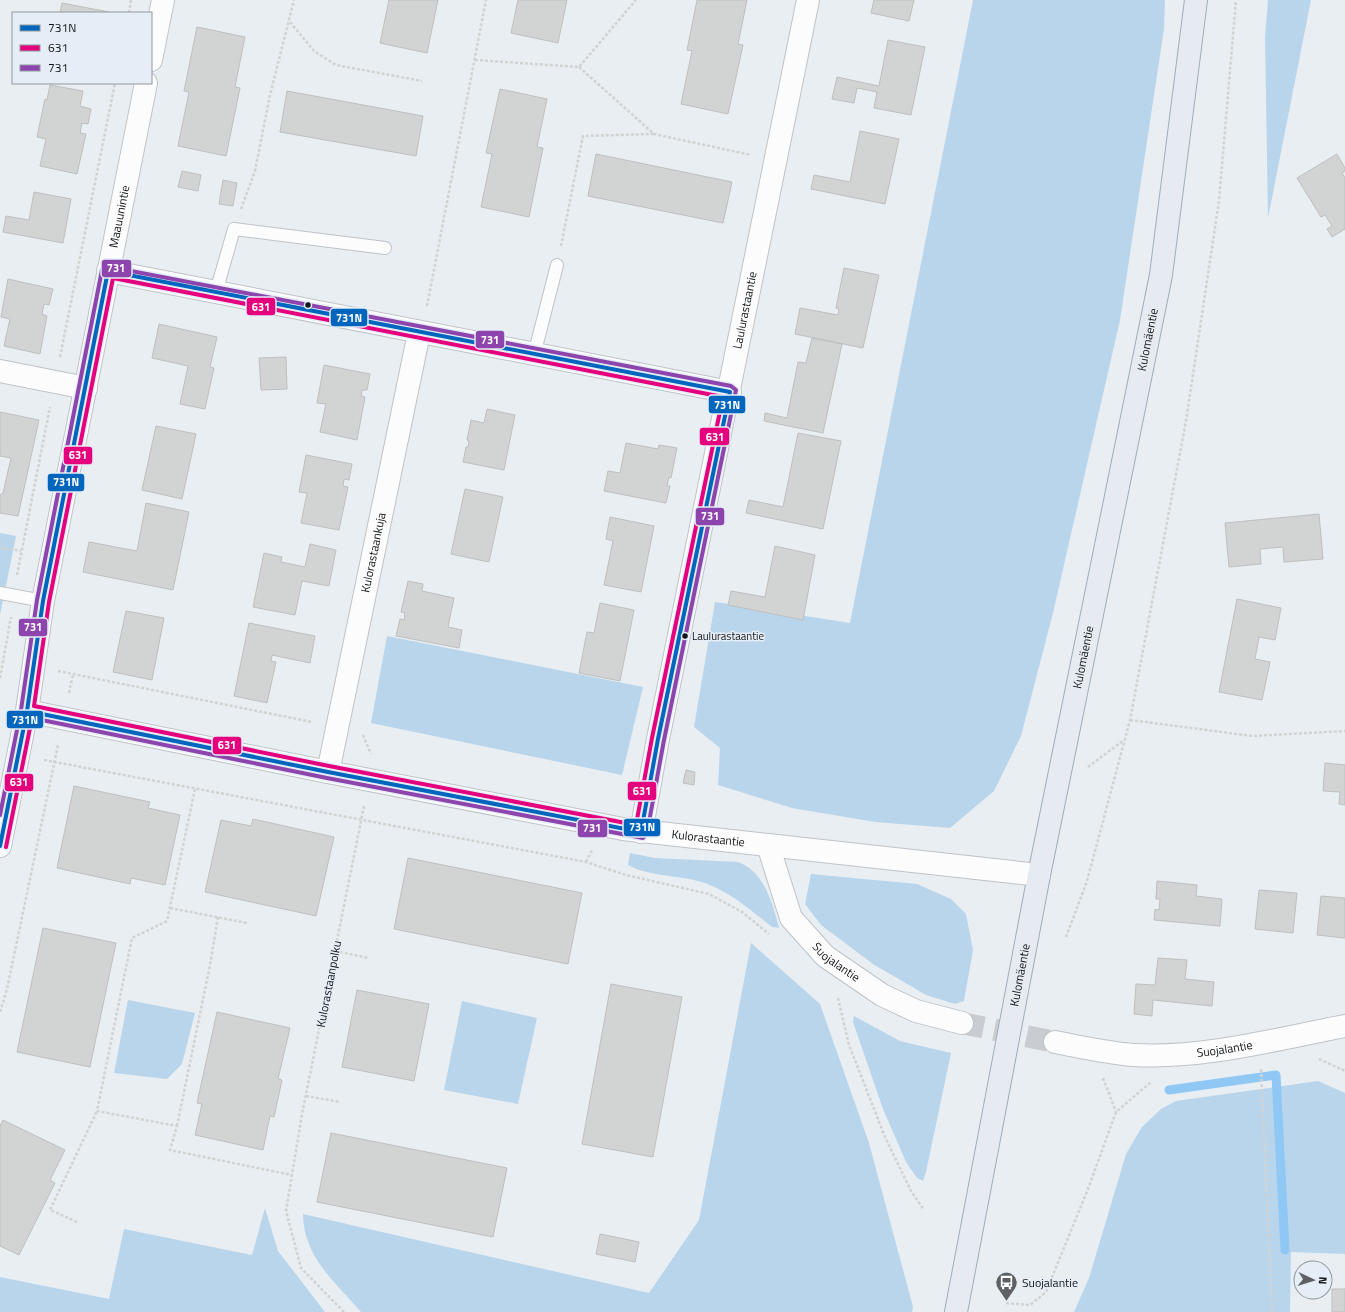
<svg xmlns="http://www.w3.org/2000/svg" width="1345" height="1312" viewBox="0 0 1345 1312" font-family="'Titillium Web',sans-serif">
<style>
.green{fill:#b9d5ec}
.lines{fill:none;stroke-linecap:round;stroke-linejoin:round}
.stream{stroke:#8fc8f5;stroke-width:9}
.building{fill:#d2d4d4;stroke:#bebfbf}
.street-tunnel{stroke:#c9cdd1;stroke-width:22;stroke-dasharray:22 11;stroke-linecap:butt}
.lane-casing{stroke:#bfc3c7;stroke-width:14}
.street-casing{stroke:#bfc3c7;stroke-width:24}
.secondary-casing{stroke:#bfc3c7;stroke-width:24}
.primary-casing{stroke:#a0adb7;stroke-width:24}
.path{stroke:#d1d3d3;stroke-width:2.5;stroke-dasharray:3 2;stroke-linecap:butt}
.lane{stroke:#fcfcfd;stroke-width:12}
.street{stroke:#fcfcfd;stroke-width:22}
.secondary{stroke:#fcfcfd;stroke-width:22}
.primary{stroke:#e5ebf1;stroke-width:22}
.bus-1-casing{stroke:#e5eef6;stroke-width:7}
.bus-2-casing{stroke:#e5eef6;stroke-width:7}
.bus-3-casing{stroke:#e5eef6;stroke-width:7}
.bus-1{stroke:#0065bd;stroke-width:4}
.bus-2{stroke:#e5007d;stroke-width:4}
.bus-3{stroke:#8e44ad;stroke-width:4}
.bus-dot{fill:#121517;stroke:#e5eef6;stroke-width:1.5}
.labels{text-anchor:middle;stroke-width:3;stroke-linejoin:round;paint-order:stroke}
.bus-label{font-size:11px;fill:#121517;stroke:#e5eef6;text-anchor:start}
.street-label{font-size:12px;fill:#121517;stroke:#e5eef6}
.poi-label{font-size:12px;fill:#121517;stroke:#e5eef6;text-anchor:start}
.line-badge{stroke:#e5eef6;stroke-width:1.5}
.badge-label{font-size:11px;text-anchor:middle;font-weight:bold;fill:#fff}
</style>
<rect width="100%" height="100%" fill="#e9eef2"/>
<g class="green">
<polygon points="973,0 1165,0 1164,29 1120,320 1053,613 1021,736 994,791 950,828 875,822 792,808 718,785 720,748 694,727 715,602 850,623"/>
<polygon points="1268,0 1311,0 1268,218 1265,37"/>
<polygon points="0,533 16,536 0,615"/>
<polygon points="387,636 643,687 622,775 371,723"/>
<path d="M630,853l25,5 83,4c26,9 35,42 41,66l-7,-1c-20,-16 -42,-35 -67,-44 -23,-8 -56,-6 -77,-18z"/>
<polygon points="811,874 917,884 951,899 966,914 973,950 964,1001 955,1004 926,995 873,964 821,925 805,904"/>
<path d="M751,943l69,61 49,139 44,164 -1,5h-551c-26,-30 -58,-56 -58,-98l346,79 50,-73z"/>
<polygon points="128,1000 195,1013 182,1064 167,1079 114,1073"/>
<polygon points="462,1001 537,1018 518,1104 444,1090"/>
<polygon points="854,1016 900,1041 951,1053 926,1172 923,1181 917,1178 906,1162 883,1109 853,1022"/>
<polygon points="1318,1081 1345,1093 1345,1254 1291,1252 1290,1312 1074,1312 1089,1278 1126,1154 1142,1127 1161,1109 1176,1101"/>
<polygon points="265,1208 278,1251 325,1312 0,1312 0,1277 109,1299 124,1229 252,1255"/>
</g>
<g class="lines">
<polyline class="stream" points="1169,1090 1276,1075 1285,1250"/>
</g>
<g class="building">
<polygon points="389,0 438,0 427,53 380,43"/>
<polygon points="518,0 567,0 558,43 511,33"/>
<polygon points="697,0 747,0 738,44 743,45 728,114 681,104 692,51 687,50"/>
<polygon points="874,0 914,0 909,21 871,13"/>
<polygon points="62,3 109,12 109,13 60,13"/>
<polygon points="197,27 245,37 235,87 240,88 226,156 178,146 189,92 184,91"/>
<polygon points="888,40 925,47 911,115 874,108 877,92 857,88 854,103 832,99 837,77 879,86"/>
<polygon points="50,85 83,91 80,106 91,109 88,124 82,123 80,133 86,134 77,174 40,166 46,139 37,137 45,99 47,100"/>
<polygon points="500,89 547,99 537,147 543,148 529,217 481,207 492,154 486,153"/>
<polygon points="287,91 423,116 416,156 280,132"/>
<polygon points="860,131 899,139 885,204 811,189 814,175 850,182"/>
<polygon points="596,154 732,182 723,223 588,196"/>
<polygon points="1337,154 1345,168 1345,171 1342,173 1345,178 1345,229 1332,237 1327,229 1332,226 1325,215 1321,217 1297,178"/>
<polygon points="182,171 201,175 198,191 178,187"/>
<polygon points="223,180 237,183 233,206 219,204"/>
<polygon points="34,192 71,199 63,243 3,232 6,216 29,220"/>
<polygon points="844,268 879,275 863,348 795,334 800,308 838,315 839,309 836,308"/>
<polygon points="8,279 53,289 49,305 44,304 42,314 47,316 40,354 4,346 10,319 1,317"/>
<polygon points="159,324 217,337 210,367 214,368 205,409 180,404 188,366 152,358"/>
<polygon points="812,338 842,344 823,433 764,421 765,413 787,418 798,362 806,363"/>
<polygon points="286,357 287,389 261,390 259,358"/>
<polygon points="324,365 370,374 367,390 362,390 361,396 365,397 357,440 320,432 326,404 317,403"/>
<polygon points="487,409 515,415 504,470 463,462 466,447 468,447 469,441 467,440 471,420 484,423"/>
<polygon points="0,412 39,420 18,516 0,513 0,495 3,493 11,458 0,456"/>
<polygon points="156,426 196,434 182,499 142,490"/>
<polygon points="798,433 841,441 823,529 746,513 749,500 783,507"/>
<polygon points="626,443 658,449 659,445 677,448 671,478 669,477 667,486 670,486 666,503 604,491 608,471 620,473"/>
<polygon points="306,455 352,464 349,480 344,479 343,486 348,487 339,530 301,523 307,493 299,492"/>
<polygon points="465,489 503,497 489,562 451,554"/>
<polygon points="146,503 189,512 173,590 83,572 89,542 137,551"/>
<polygon points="1319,514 1323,559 1284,562 1283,547 1260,549 1261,564 1229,567 1225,523"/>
<polygon points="610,517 654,526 641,592 604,585 613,541 606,539"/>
<polygon points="310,544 336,550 329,586 302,581 295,615 253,607 264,553 282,557 281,562 305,567"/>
<polygon points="775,546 815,555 803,620 728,605 731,591 765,597"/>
<polygon points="408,581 423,584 422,591 454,598 448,627 462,630 459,648 396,636 400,619 404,620 405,613 401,612"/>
<polygon points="1237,599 1281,608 1275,640 1259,637 1255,659 1270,662 1262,700 1219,692"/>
<polygon points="600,603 634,610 620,681 579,673 587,632 594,633"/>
<polygon points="126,611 164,618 152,680 113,672"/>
<polygon points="249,623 315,636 310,663 272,655 271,661 276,662 267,703 234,696"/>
<polygon points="1325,763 1345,765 1345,805 1339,804 1340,792 1323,791"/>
<polygon points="686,770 695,772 694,785 683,783"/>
<polygon points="74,786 150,802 148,808 180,815 165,885 131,878 130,884 57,868"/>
<polygon points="253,819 334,837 316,916 205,892 221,820 251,826"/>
<polygon points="408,858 582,893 568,964 394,929"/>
<polygon points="1157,881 1197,885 1196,896 1222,899 1220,926 1154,920 1155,909 1159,910 1160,899 1156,899"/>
<polygon points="1259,890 1297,893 1293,933 1255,929"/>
<polygon points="1321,896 1345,898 1345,938 1317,935"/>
<polygon points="43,928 116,943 90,1067 17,1052"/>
<polygon points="1158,958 1187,960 1185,979 1214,982 1212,1006 1153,1000 1152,1016 1134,1014 1136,984 1155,985"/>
<polygon points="611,984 682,997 653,1157 582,1144"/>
<polygon points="357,990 429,1004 414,1081 342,1067"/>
<polygon points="217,1012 290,1028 278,1079 282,1080 274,1117 270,1116 263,1150 195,1135 202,1104 197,1103"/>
<polygon points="3,1120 65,1150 50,1180 55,1183 19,1255 0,1246 0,1126"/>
<polygon points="331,1133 507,1168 493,1237 317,1202"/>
<polygon points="600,1234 639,1242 635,1262 596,1254"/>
<rect x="1332" y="1289" width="13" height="23"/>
</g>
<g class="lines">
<polyline class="street-tunnel" points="962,1023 1055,1042"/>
<defs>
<g id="lane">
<polyline points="216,292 234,229 385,248"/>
<polyline points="534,355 557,265"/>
<polyline points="0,593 43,601"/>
</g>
<g id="street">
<polyline points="151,60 163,0"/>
<polyline points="108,271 730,392"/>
<polyline points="0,371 86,388"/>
<path id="s1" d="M27,711l16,-110 103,-518"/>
<path id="s2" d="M328,772l91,-439"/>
<path id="s3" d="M641,832l17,-93 150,-739"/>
<path id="s4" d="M768,845l23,73 34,38 57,39 34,16 46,12"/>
<path id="s5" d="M1055,1042c26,5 52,11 79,13 70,4 142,-16 211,-29"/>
</g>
<g id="secondary">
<path id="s6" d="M0,846l27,-135 301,61 295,57 416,46"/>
</g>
<g id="primary">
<path id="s7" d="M956,1312l83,-437 122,-600 35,-275"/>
</g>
</defs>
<use href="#lane" class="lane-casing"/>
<use href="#street" class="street-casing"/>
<use href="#secondary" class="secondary-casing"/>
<use href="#primary" class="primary-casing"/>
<g class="path">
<polyline points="129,13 131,0"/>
<polyline points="290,22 314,51 336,65 422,81"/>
<polyline points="475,60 579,67 636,0"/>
<polyline points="579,67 654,134 751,155"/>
<polyline points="241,209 255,171 270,95 294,0"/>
<polyline points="561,246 583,136 654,134"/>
<polyline points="427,306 486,0"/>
<polyline points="60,357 115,83"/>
<polyline points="0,547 21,551"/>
<polyline points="17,575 50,407"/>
<polyline points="58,671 312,722"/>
<polyline points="0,678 11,617"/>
<polyline points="69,693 73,674"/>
<polyline points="1130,720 1252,736 1345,731"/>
<polyline points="363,735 371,754"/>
<polyline points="44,760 586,862 626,875 709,894 742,912 769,934"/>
<polyline points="1088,767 1124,740"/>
<polyline points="195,789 167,921 132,938 97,1111 177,1126 170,1150 292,1175"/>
<polyline points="586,862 592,850"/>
<polyline points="170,908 247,923"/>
<polyline points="1066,937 1087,881 1130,720 1186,421 1219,201 1236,0"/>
<polyline points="335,951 369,958"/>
<polyline points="838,998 849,1045 885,1137 911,1191 924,1210"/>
<polyline points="0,1012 7,989 58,745"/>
<polyline points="1319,1059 1345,1071"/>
<polyline points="1261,1069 1272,1312"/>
<polyline points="1103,1078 1116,1112"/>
<polyline points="306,1096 340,1102"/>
<polyline points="177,1126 210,965 218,917"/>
<polyline points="77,1222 50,1210 97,1111"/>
<polyline points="1006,1303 1030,1305 1046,1292 1088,1189 1116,1112 1151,1082"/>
<polyline points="344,1312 301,1268 286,1211 302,1114 364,806"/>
</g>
<use href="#lane" class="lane"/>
<use href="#street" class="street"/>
<use href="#secondary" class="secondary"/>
<use href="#primary" class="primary"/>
<defs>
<g id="bus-1">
<polygon points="108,271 730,392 658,739 641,832 328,772 27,711 43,601"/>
<polyline points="0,846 27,711"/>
</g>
<g id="bus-2">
<polygon points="113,278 723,397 652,738 636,825 329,766 34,706 49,602"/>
<polyline points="6,847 32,718"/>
</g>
<polyline id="bus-3" points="0,815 21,710 37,600 102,270 105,266 731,386 736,390 664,740 647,833 643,838 327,778 32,718"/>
</defs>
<use href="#bus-1" class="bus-1-casing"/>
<use href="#bus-2" class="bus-2-casing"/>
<use href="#bus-3" class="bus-3-casing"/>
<use href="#bus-1" class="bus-1"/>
<use href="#bus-2" class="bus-2"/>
<use href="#bus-3" class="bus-3"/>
</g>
<defs>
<symbol id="bus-pin" viewBox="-11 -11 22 30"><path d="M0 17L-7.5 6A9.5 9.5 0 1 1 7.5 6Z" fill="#5d6164" stroke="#e5eef6"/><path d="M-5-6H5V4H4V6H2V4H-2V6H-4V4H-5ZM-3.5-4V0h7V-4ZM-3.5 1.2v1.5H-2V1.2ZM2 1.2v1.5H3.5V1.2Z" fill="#fff"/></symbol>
</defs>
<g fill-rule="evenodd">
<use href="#bus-pin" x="994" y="1270" width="25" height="34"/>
</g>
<g class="bus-dot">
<circle cx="308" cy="305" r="3.5"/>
<circle cx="685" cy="636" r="3.5"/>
</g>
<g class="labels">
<g class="bus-label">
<text x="692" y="640">Laulurastaantie</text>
</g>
<g class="street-label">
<text dy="4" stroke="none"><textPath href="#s1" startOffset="503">Maauunintie</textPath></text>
<text dy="4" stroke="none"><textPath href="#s3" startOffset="532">Laulurastaantie</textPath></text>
<text dy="4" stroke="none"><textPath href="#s7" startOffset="991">Kulomäentie</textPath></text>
<text dy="4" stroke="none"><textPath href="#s2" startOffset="224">Kulorastaankuja</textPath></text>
<text dy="4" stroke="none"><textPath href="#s7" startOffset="667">Kulomäentie</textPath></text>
<text dy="4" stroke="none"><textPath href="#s6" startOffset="831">Kulorastaantie</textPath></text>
<text dy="4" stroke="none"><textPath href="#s4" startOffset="140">Suojalantie</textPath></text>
<text dy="4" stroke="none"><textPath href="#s7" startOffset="343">Kulomäentie</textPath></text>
<text transform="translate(329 984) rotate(-79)" y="4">Kulorastaanpolku</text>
<text dy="4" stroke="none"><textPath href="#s5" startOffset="171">Suojalantie</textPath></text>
</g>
<g class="poi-label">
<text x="1022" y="1287">Suojalantie</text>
</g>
</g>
<g class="line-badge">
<rect x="101" y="259" width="31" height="19" rx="4" fill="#8e44ad"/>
<rect x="246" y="297" width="30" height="19" rx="4" fill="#e5007d"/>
<rect x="330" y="308" width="38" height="19" rx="4" fill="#0065bd"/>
<rect x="475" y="330" width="30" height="19" rx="4" fill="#8e44ad"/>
<rect x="708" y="395" width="38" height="19" rx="4" fill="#0065bd"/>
<rect x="699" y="427" width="31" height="19" rx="4" fill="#e5007d"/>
<rect x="63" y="446" width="30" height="19" rx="4" fill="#e5007d"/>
<rect x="47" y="473" width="38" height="19" rx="4" fill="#0065bd"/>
<rect x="695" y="507" width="30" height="19" rx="4" fill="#8e44ad"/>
<rect x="18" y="618" width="30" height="19" rx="4" fill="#8e44ad"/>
<rect x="6" y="710" width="38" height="19" rx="4" fill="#0065bd"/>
<rect x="212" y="736" width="30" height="19" rx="4" fill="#e5007d"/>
<rect x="4" y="773" width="30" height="19" rx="4" fill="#e5007d"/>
<rect x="627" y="781" width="30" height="20" rx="4" fill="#e5007d"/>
<rect x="623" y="818" width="38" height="19" rx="4" fill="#0065bd"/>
<rect x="577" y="819" width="31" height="19" rx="4" fill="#8e44ad"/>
</g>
<g class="badge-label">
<text x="116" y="272">731</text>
<text x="261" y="311">631</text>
<text x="349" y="322">731N</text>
<text x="490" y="344">731</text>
<text x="727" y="409">731N</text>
<text x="715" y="441">631</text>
<text x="78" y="459">631</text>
<text x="66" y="486">731N</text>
<text x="710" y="520">731</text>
<text x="33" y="631">731</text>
<text x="25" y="724">731N</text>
<text x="227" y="749">631</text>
<text x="19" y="786">631</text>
<text x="642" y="795">631</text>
<text x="642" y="831">731N</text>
<text x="592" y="832">731</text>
</g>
<rect x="12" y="12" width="140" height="72" fill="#e5eef6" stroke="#91979d"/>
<rect x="20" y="25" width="20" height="6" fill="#0065bd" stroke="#91979d"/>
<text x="48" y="32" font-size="12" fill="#121517">731N</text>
<rect x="20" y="45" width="20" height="6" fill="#e5007d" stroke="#91979d"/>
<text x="48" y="52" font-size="12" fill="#121517">631</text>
<rect x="20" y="65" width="20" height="6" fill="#8e44ad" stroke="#91979d"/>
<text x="48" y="72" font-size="12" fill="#121517">731</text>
<g transform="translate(1313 1280) rotate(94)"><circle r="19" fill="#e5eef6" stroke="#91979d"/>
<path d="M0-3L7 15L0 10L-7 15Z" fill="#5d6164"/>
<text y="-6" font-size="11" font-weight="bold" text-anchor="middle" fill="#121517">N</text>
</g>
</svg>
